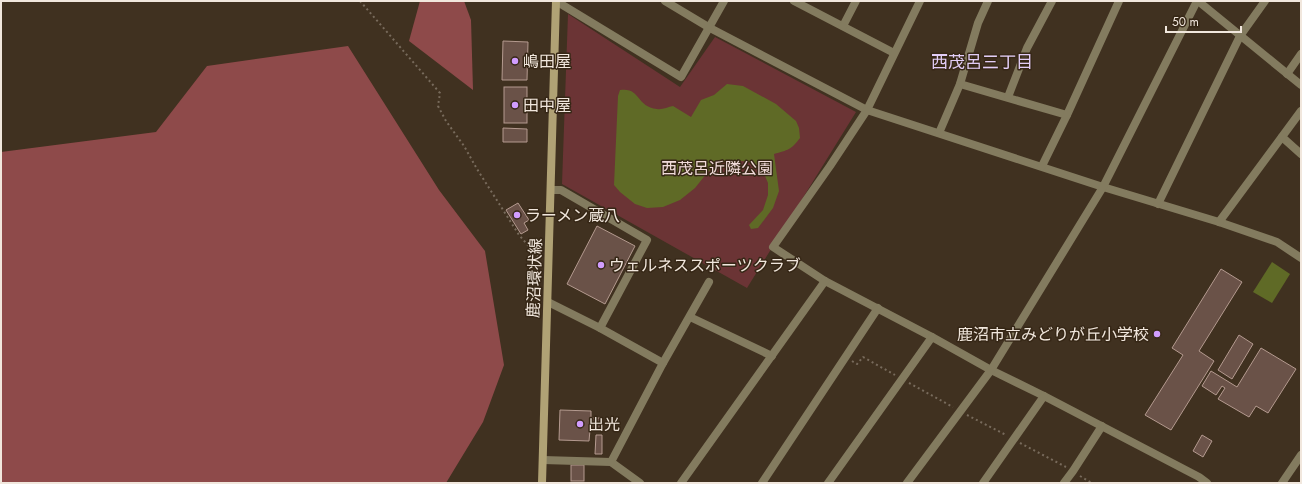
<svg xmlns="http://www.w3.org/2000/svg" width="1302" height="484" viewBox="0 0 1302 484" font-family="Jost,'Noto Sans JP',sans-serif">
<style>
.green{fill:#6b3435}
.forest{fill:#8e4a4a}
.water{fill:#5f6a26}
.building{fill:#6a5248;stroke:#b49a8f}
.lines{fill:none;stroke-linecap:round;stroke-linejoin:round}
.path{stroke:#786b5c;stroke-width:2;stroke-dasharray:2 3;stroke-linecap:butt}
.minor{stroke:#837b5f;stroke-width:8}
.secondary{stroke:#b0a275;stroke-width:8}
.poi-dot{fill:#d19dfe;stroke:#362716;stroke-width:1.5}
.labels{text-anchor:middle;stroke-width:3;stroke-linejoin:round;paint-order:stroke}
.poi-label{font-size:16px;fill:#f1e7dd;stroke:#362716;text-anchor:start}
.park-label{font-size:16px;fill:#f1dbda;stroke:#362716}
.street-label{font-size:16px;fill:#f1e7dd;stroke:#362716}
.neighbourhood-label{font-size:17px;fill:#e2cdf6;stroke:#362716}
</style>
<rect width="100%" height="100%" fill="#403120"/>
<polygon class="green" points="568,14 680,87 715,37 856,112 747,288 562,184"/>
<g class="forest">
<polygon points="420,1 464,1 471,20 473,90 409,41"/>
<polygon points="348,46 439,190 485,251 504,365 483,422 446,483 1,483 1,152 156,132 207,66"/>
</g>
<g class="water">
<path d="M727,84l16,2 33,18 20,17 3,7 1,10c-9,12 -12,12 -26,16l5,37 -6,17 -15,20 -7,1 -2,-4 14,-15 5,-15v-12l-6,-14 -13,-7 -16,-2 -16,4 -10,9 -12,15 -15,12 -17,7 -16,1 -12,-4 -15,-12 -6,-7 4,-89 2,-6c21,-3 15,16 37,19 5,1 11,-2 16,-3l18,11 10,-17 13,-5z"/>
<polygon points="1272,262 1290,274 1272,303 1253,292"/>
</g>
<g class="building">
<polygon points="503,41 528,42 527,80 502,80"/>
<rect x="504" y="87" width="23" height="36"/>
<polygon points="503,128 527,129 527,142 503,142"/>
<polygon points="518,203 529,220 524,223 528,230 521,234 506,210"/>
<polygon points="597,226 635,246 605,304 567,284"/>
<polygon points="1221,269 1242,282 1199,351 1214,361 1171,430 1145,415 1183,355 1172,348"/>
<polygon points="1239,335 1253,344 1232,379 1218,370"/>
<polygon points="1261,348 1296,369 1268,413 1256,406 1249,417 1218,399 1225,388 1222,386 1216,395 1202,386 1211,371 1237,387"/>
<polygon points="560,410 591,411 591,418 601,418 601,430 590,430 589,441 559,440"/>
<polygon points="596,435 602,435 602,454 595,454"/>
<polygon points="1202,435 1212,441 1203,457 1193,451"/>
<rect x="571" y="465" width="13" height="16"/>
</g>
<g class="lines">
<g class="path">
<polyline points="360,1 440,93 438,106 446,121 464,146 477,169 519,235 540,259"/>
<polyline points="852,361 857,364 863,357 895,375"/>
<polyline points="909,383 953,407"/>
<polyline points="967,415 1006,435"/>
<polyline points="1020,443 1066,467"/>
<polyline points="1080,476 1092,483"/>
</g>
<g class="minor">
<polyline points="556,1 681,77 724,1"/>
<polyline points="665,1 710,28 867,110 1103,187 1219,222 1277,242 1301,258"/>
<polyline points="794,1 894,53"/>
<polyline points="920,1 867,110 830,166 773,247 825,281 932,337 991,370 1044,396 1199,477 1207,483"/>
<polyline points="1198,1 1301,85"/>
<polyline points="843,26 856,1"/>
<polyline points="1287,74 1301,54"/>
<polyline points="960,84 1067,115"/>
<polyline points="1008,97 1027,48 1052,1"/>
<polyline points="939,133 960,84 978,23 988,1"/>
<polyline points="1282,137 1301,154"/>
<polyline points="1042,166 1067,115 1119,1"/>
<polyline points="551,190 561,190 647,240 600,328"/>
<polyline points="1158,204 1240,36 1265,1"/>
<polyline points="1219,222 1301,111"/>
<polyline points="548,302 600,328 663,363"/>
<polyline points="690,317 772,356"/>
<polyline points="543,460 611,462 640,483"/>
<polyline points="611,462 663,363 709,282"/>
<polyline points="681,483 825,281"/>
<polyline points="762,483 878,308"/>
<polyline points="828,483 932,337"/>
<polyline points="907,483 991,370 1103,187 1197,1"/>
<polyline points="983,483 1044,396"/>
<polyline points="1064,483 1073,471 1102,426"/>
<polyline points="1282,483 1301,455"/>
</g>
<polyline class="secondary" points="542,483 556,1"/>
</g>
<g class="poi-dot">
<circle cx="515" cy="61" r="4"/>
<circle cx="515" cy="105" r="4"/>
<circle cx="517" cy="215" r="4"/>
<circle cx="601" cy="265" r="4"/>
<circle cx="1157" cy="334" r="4"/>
<circle cx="580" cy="424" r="4"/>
</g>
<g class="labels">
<g class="poi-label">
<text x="523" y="67">嶋田屋</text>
<text x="523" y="111">田中屋</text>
<text x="525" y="221">ラーメン蔵八</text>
<text x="609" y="271">ウェルネススポーツクラブ</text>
<text x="1149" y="340" text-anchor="end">鹿沼市立みどりが丘小学校</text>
<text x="588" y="430">出光</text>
</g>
<g class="park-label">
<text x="717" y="174">西茂呂近隣公園</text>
</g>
<g class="street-label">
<text transform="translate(534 278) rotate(-88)" y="6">鹿沼環状線</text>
</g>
<g class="neighbourhood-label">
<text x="982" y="68">西茂呂三丁目</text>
</g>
</g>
<rect width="1302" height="484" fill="none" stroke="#f1e7dd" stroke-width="4"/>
<path d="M1166 26v6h75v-6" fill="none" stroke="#f1e7dd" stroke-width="2"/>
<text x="1172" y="26" font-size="12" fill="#f1e7dd" stroke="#362716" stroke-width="3" paint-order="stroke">50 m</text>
</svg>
